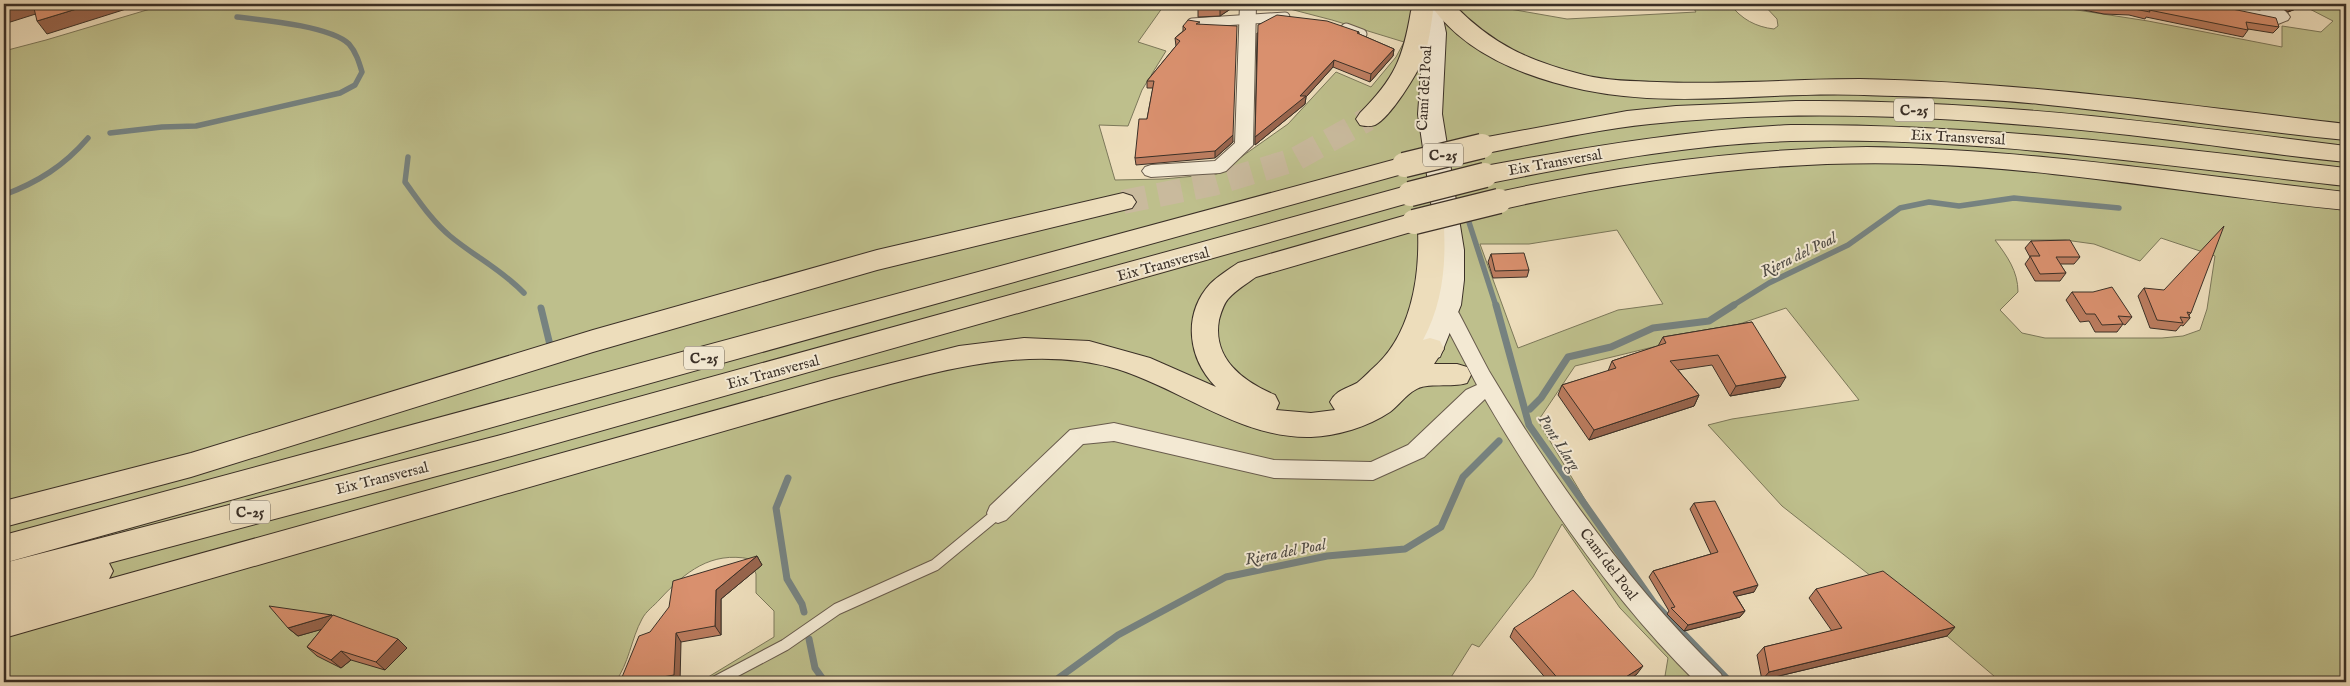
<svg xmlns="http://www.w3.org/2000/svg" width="2350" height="686" viewBox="0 0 2350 686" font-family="'IM FELL English',serif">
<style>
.green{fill:#bebf8c;stroke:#7c785a;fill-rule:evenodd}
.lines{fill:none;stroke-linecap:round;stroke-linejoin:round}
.stream-far1{stroke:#768280;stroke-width:5.5}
.stream{stroke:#768280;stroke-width:7}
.highway-tunnel{stroke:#c9ba9d;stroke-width:24;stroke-dasharray:24 12;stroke-linecap:butt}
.lane-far1-casing{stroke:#685b4c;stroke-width:11}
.lane-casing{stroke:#685b4c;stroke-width:13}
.street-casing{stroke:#685b4c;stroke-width:2}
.secondary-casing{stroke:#3b3027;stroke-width:2}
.highway-casing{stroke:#3b3027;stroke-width:2}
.lane-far1{stroke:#f3e9d3;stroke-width:9}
.lane{stroke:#f3e9d3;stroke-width:11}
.street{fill:#f3e9d3;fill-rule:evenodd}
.secondary{fill:#f3e9d3;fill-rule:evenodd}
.highway{fill:#edddbb;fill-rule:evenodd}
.highway-bridge-casing{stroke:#3b3027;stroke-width:27;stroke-linecap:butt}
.highway-bridge{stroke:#edddbb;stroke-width:24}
.wall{fill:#bb7c5f;stroke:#3b3027}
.shaded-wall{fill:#98654d;stroke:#3b3027}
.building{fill:#d9906e;stroke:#3b3027}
.labels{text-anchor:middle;stroke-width:4;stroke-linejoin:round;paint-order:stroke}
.shield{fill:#f3e9d3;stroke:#72685b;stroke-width:1}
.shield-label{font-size:14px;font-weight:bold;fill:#3b3027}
.street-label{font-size:15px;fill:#3b3027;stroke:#f3e9d3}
.water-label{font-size:16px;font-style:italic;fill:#4f4b45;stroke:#f3e9d3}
</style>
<rect width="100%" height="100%" fill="#edddbb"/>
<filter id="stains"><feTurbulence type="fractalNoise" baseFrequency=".004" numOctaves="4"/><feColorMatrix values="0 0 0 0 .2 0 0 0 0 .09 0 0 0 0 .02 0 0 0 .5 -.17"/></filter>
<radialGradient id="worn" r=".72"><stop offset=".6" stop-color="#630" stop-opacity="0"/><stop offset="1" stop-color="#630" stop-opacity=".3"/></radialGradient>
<path class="green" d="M167,4h998l-27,38 28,9 -24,39 -14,36 -29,-1 16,55 48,-1 54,-5 71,-50 48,-52 35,15 25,-30 8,-15 -72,-22 -46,-12 -24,-1 -1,-3h220l86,15 129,-7 -5,-8h39c11,15 26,23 44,25l4,-3 -1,-7 -14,-15h300l1,4 84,13 134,26v-21l39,6 12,-11 -33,-17h46v678h-345l-54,-46 -165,-130 -74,-81 24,-6 127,-19 -73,-92 -67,23 -144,35 -37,55 55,92 62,89 76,80h-67l4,-24 -48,-50 -58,-84 -29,53 -54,70 -7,-3 -24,38h-748l74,-45v-26l-18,-18v-19l-6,-15c-39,-8 -65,13 -90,40 -6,7 -14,12 -18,20 -11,20 -13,45 -27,63h-611v-631l42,-11zM1617,230l46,74 -45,6 -100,38 -38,-104h49zM2161,238l54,18 -8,53 -7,21 -17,6 -21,2h-117l-23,-5 -22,-23 18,-18c0,-21 -11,-36 -23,-52h70l29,4 46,17z"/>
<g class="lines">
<g class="stream-far1">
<path d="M110,133l52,-6 34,-1 144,-33 15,-8 7,-13c-3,-10 -6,-20 -13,-28 -19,-18 -86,-24 -112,-27"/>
<path d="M408,157l-3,25c14,19 27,39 45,54 24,20 52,34 74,57"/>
<path d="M4,195c34,-13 60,-29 84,-57"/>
<polyline points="1466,213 1496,306"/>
<polyline points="1732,306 1769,283 1848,245 1900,208 1929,202 1959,206 2014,198 2119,208"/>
</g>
<g class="stream">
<polyline points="1496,305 1529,425 1654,603 1729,681"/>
<polyline points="541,308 550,345"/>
<polyline points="1530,409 1541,398 1568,357 1611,347 1653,328 1709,321 1734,305"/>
<polyline points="788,478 776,508 787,579 802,604 804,612"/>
<polyline points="809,639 815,668 825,682"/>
<polyline points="1053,682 1118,635 1226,577 1327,556 1405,549 1441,527 1463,477 1499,441"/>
</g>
<polyline class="highway-tunnel" points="1123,202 1213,184 1294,160 1368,119"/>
<defs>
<g id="lane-far1">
<polyline points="1192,23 1285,17"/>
<polyline points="1346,28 1362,34"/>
</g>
<polyline id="lane" points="715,682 785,645 837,609 935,565 998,513"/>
<g id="street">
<polygon points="1240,4 1256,4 1253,145 1226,171 1220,173 1151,177 1145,175 1142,171 1145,167 1151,165 1215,161 1235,143"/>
<path d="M2197,4h30l34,7 -8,-7c14,0 29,-1 37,13l-2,3 -10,4 -73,-15 -6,-2z"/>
<path d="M1447,302l7,2c12,22 23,45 35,67 65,109 141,215 232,303l3,8h-28c-83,-82 -152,-182 -211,-283l-61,58 -51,23 -99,-2 -160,-37 -31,3 -77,76 -8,3 -8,-3 -3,-7 3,-7 80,-76 44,-7 160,37 97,2 37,-17 58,-55 11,-5 -40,-76 3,-5z"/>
</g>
<polygon id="secondary" points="1418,4 1440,4 1446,33 1442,114 1464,250 1464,280 1461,305 1440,357 1430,360 1420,357 1416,349 1435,305 1438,250 1418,114 1424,33"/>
<g id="highway">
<path d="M1422,4l8,2 3,5c-2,15 -4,31 -9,46 -6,16 -34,61 -49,68 -6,2 -10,1 -15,0l-4,-6 4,-6c34,-34 43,-54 51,-102l3,-5z"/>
<path d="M1430,4h23c40,41 76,57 131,71 23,6 50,6 73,7 68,3 135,-3 203,-3 163,3 325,26 486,45v16c-102,-10 -204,-26 -307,-36 -58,-6 -117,-7 -175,-9 -93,-4 -188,14 -280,-5 -57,-12 -120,-36 -154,-86z"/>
<path d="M1796,101c184,-2 367,22 550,45v16c-72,-7 -144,-19 -217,-27 -158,-17 -320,-28 -479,-11 -57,6 -112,19 -168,30l-9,-2 -3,-6 3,-6 9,-2 145,-27 49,-5z"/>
<path d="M1791,125c186,-1 370,21 555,43v18c-185,-20 -368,-50 -555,-45 -103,3 -205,23 -306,43l-9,-3 -3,-6 3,-6 9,-3c102,-19 203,-36 306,-41z"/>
<path d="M1867,147c161,2 319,27 479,45v18c-142,-14 -283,-41 -426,-46 -142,-5 -283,14 -421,46l-9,-3 -4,-6 4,-6 9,-3c122,-27 243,-43 368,-45z"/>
<polygon points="1404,157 1413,159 1416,165 1413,171 4,563 4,535"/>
<path d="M1410,185l9,3 3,6 -3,6 -922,260 -388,103 4,8 -4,8 723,-201 127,-32 65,-8 65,3 61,17 66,29c-28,-28 -34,-72 -6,-103 8,-8 18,-14 28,-21l176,-50 9,3 3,4 5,-1 9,2 4,7c2,39 -2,77 -21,112l7,-2 10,3 4,8 -10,15h23l10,3 4,8 -4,8c-15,5 -41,-1 -52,7 -9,5 -16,15 -25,22 -22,15 -53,24 -79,25 -70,2 -129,-48 -194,-68 -93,-28 -195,7 -285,31l-828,238v-75l493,-127zM1418,230c2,48 -7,107 -47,140 -4,4 -9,9 -14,13 -11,6 -21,7 -27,19l5,8 -24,3 -35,-3 3,-7 -4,-8c-31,-13 -63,-36 -56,-75 2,-7 4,-15 9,-21 8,-9 18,-15 28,-22z"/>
<polygon points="1123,193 1132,196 1136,202 1132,208 877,270 593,352 191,477 4,527 4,501 191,453 593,330 877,250"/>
</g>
</defs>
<use href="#lane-far1" class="lane-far1-casing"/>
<use href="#lane" class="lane-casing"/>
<use href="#street" class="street-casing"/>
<use href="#secondary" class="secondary-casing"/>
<use href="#highway" class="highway-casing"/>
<use href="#lane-far1" class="lane-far1"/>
<use href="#lane" class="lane"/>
<use href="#street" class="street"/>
<use href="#secondary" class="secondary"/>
<use href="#highway" class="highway"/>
<defs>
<g id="highway-bridge">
<polyline points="1404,165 1482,146"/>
<polyline points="1410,194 1485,175"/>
<polyline points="1414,222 1499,201"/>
</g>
</defs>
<use href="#highway-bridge" class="highway-bridge-casing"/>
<use href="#highway-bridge" class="highway-bridge"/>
</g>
<g class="wall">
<polygon points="1202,4 1238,4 1220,16 1198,17 1198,9"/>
<polygon points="2068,4 2208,4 2279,27 2273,33 2248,29 2248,30 2243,37 2146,17 2145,19 2129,15 2104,14 2068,7"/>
<polygon points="2235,4 2258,4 2254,8"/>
<polygon points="2274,4 2301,4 2298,8 2288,12 2279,5"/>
<polygon points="1200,24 1233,142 1215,158 1136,165 1135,158 1147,119 1153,88 1147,88 1147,81 1176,46 1175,38 1183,31 1183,26"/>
<polygon points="1359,32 1359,34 1394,49 1393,56 1370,82 1333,67 1306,97 1305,104 1255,145 1257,33"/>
<polygon points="2031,241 2080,257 2074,264 2060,264 2066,273 2060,281 2035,281 2025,264 2030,257 2025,248"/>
<polygon points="1491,254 1529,270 1527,277 1493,278 1488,262"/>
<polygon points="2144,288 2191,313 2189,315 2190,318 2183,326 2181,325 2176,331 2150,328 2138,296"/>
<polygon points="2072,292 2132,317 2125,325 2123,324 2117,332 2095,332 2089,321 2080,322 2066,300"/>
<polygon points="1752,322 1780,387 1730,396 1712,365 1678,370 1699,395 1694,406 1589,440 1558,395 1562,385 1608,371 1612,361 1658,346 1663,337"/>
<polygon points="1694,503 1754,592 1736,596 1745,611 1740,617 1684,631 1667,614 1669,611 1649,577 1653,571 1711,554 1690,509"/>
<polygon points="757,556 762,565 721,599 721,635 681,642 650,632"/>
<polygon points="1816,589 1955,627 1947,636 1762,680 1757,655 1764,647 1832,631 1809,598"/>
<polygon points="333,616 407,648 385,670 351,660 341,668 317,656 307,647 322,629 298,636 288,628"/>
<polygon points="1514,628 1637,674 1626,682 1549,682 1510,637"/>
</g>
<g class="shaded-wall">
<polygon points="20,4 36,4 42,12 4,24 4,9"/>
<polygon points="93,4 142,4 47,34 37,21"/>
<polygon points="1227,4 1238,4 1220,16 1220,8"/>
<polygon points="2297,4 2301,4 2298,8 2288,12 2294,5"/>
<polygon points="1394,49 1393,56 1370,82 1371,74"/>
<polygon points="1334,60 1333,67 1306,97 1305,104 1255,145 1255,137 1300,96"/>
<polygon points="1233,135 1233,142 1215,158 1215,151"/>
<polygon points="1786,377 1780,387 1730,396 1736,386"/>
<polygon points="1699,395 1694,406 1589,440 1594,430"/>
<polygon points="757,556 762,565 721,599 721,635 715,626 716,590"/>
<polygon points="1758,585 1754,592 1729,598 1733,592"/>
<polygon points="1745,611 1740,617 1684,631 1688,625"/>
<polygon points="332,615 341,624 298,636 288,628"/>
<polygon points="1955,627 1947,636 1762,680 1769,672"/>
<polygon points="676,633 681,642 680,682 634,682"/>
<polygon points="398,639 407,648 385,670 376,662"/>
<polygon points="341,651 351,660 341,668 331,660"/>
<polygon points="1643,666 1637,674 1626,682 1618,682"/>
</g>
<g class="building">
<polygon points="4,4 20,4 4,9"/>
<polygon points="33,4 93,4 37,21"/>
<polygon points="1202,4 1227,4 1220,8 1198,9"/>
<polygon points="2089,4 2208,4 2276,18 2279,27 2246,22 2248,30 2149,10 2150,12 2134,9 2108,8"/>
<polygon points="1277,15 1327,21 1359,32 1357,33 1394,49 1371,74 1334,60 1300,96 1306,96 1255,137 1258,25"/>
<polygon points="1188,20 1200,22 1196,24 1237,26 1233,135 1215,151 1135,158 1139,119 1147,119 1154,81 1147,81 1180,41 1175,38 1186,29 1183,26"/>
<polygon points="2224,226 2191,313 2187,312 2190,318 2180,317 2183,323 2157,320 2144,288 2164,290"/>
<polygon points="2070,240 2080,257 2056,257 2066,273 2040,274 2030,256 2040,256 2031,241"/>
<polygon points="1524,253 1529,270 1495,271 1491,254"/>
<polygon points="2112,287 2132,317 2118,316 2123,324 2102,325 2095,314 2086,314 2072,292 2093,292"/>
<polygon points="1752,322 1786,377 1736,386 1718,355 1670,361 1699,395 1594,430 1562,385 1616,368 1612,361 1666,343 1663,337"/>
<polygon points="1715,501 1758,585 1733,592 1745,611 1688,625 1671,608 1675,607 1653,571 1718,552 1694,503"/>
<polygon points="757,556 716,590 715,626 676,633 674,675 634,682 620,682 639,636 650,632 669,607 673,581"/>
<polygon points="1883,571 1955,627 1769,672 1764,647 1842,628 1816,589"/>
<polygon points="1573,590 1643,666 1618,682 1561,682 1514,628"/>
<polygon points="269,606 332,615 288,628"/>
<polygon points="333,615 398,639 376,662 341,651 331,660 307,647"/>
</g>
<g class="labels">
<g class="shield">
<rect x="1894" y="98.5" width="40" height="23" rx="4"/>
<rect x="1423" y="143.5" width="40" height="23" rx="4"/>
<rect x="684" y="346.5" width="40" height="23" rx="4"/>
<rect x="230" y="500.5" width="40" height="23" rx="4"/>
</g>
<g class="shield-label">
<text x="1914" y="115">C-25</text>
<text x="1443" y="160">C-25</text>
<text x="704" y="363">C-25</text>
<text x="250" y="517">C-25</text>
</g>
<g class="street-label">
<text transform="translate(1424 88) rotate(-87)" y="5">Camí del Poal</text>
<text transform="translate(1958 137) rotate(3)" y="5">Eix Transversal</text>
<text transform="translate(1555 162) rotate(-10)" y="5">Eix Transversal</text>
<text transform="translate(1163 264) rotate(-15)" y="5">Eix Transversal</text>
<text transform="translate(773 372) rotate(-15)" y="5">Eix Transversal</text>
<text transform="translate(382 478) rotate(-14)" y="5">Eix Transversal</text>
<text transform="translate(1609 564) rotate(53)" y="5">Camí del Poal</text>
</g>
<g class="water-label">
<text transform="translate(1798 254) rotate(-26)" y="6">Riera del Poal</text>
<text transform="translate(1560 442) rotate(57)" y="6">Pont Llarg</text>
<text transform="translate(1285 551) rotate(-11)" y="6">Riera del Poal</text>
</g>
</g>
<rect width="2350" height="686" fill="none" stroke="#edddbb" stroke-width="20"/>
<rect x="5" y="5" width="2340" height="676" fill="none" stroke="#3b3027" stroke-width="2.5"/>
<rect x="10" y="10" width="2330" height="666" fill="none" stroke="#3b3027"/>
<rect width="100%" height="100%" filter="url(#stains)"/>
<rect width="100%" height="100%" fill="url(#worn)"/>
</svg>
